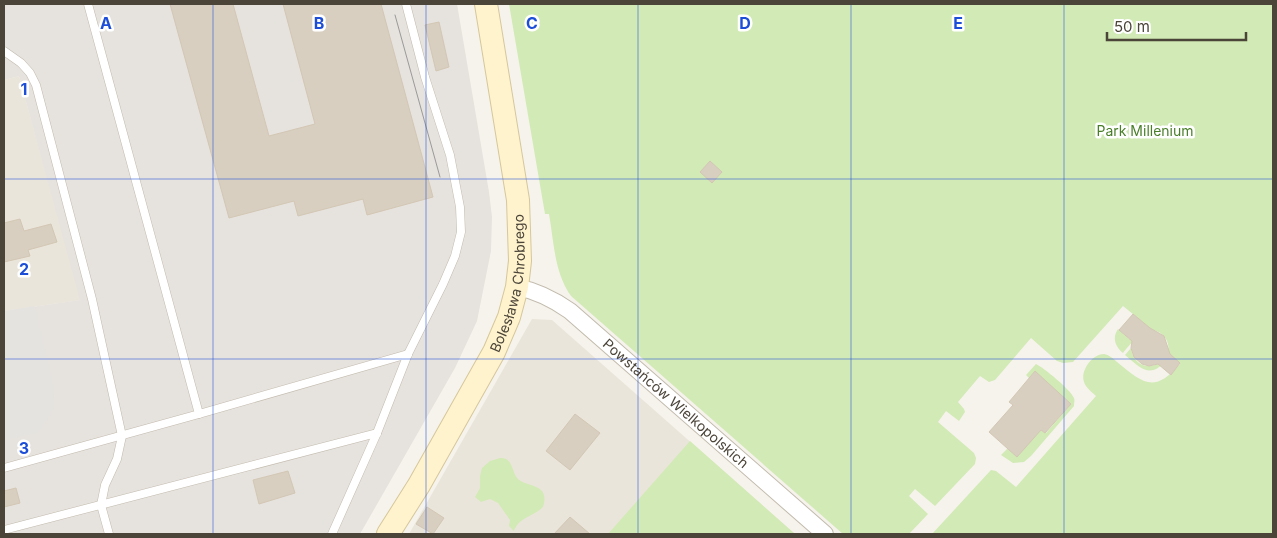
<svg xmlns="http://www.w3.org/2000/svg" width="1277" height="538" viewBox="0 0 1277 538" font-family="Inter,sans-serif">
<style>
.residential{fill:#eae5da}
.industrial{fill:#e6e2dd}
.green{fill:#d2eab5}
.parking{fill:#e5e3e0}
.building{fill:#d8cfc1;stroke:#d3c7b4}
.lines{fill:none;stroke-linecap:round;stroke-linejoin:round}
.lane-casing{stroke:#c2bbae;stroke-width:9}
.street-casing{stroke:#c2bbae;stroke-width:18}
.secondary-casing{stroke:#d6c79b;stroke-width:24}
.lane{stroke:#fff;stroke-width:8}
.street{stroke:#fff;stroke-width:16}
.secondary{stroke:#fff3cd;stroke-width:22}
.tram{stroke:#9a9a9a;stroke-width:1}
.grid{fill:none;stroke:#1d4ed8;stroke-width:1;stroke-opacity:0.55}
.labels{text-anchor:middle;stroke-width:5;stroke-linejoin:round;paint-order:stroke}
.park-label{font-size:14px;fill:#4a7f2a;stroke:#fff}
.street-label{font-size:14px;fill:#4b4439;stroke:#fff}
.grid-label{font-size:16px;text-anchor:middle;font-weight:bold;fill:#1d4ed8;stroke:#fff;stroke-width:5;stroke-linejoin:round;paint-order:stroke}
</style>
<rect width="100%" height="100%" fill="#f6f3ec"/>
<g class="residential">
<polygon points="19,76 81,300 4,311 4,80"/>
<polygon points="532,319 552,320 795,534 409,534"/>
</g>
<polygon class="industrial" points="4,4 457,4 489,192 492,217 491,251 477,321 455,368 360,534 4,534 4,311 80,300 19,76 4,80"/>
<g class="green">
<path d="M509,4h764v530h-341l59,-64 5,1 20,16 80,-91c-4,-4 -10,-8 -12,-14 -4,-11 8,-28 20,-28 5,1 9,4 13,8 26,21 37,32 63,2l-9,-8c-20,22 -25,17 -46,-1l6,-7c5,33 48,15 35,-9 -3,-5 -8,-8 -13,-9 -10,-2 -24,16 -30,23 -8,-7 -11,-15 -5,-24l11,10 15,-16 -21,-17 -50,56 -10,1 -6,-2 -26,-23 -36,42 -6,2 -9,-6 -22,26 6,7 1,3 -6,9 -13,-10 -8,11 36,31 2,5 -1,6 -40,42 -20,-17 -6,7 19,18 -19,20h-66l-272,-238c-17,-24 -17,-54 -22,-82h-4z"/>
<path d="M1036,364c8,4 34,25 38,34 1,3 0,4 0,8l-43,50 -7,6 -11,1 -12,-8 7,-7 33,-18 5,3 25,-29 -36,-32 -6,6 -3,-3z"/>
<polygon points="690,441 795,534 608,534"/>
<path d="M500,458c13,0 11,11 17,20 8,10 34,4 26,29 -10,10 -24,10 -29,24l-5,-5 1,-6 -12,-17 -8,-4 -9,3 -6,-5 5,-9v-12l2,-8 8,-7z"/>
</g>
<polygon class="parking" points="35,306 53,383 54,405 50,416 39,432 4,441 4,311"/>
<g class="building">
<polygon points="170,4 233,4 269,136 315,124 283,4 381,4 433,197 367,215 363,199 298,216 294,201 229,218"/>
<polygon points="439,22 449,67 436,71 425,25"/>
<polygon points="710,161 722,172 712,183 700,172"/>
<polygon points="20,219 24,231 51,224 57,242 28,250 30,256 4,262 4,223"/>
<polygon points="1133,314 1150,328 1164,336 1170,354 1180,363 1171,375 1158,364 1149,366 1142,364 1134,357 1131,348 1132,341 1119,330"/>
<polygon points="1035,371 1071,404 1045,433 1041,430 1017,457 989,432 1013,405 1009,402"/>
<polygon points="575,414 600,433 570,470 546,451"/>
<polygon points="288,471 295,493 259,504 253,480"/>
<polygon points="16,488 20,503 4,507 4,491"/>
<polygon points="427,507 444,518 433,534 416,524"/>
<polygon points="570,517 590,534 554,534"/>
</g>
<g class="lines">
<defs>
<g id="lane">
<polyline points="4,51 21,63 30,73 36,85 92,299 122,436 117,459 105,485 101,505 109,534"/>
<polyline points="199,414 408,354"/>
<polyline points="4,468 199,414 88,4"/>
<polyline points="4,530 377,433"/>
<polyline points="332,534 377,433 408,354 443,284 455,256 461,232 460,207 450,155 425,77 406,4"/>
</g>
<g id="street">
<path id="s1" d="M517,287c20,4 36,12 53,24l255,223"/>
</g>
<g id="secondary">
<path id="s2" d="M388,534l31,-49 75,-133 15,-35 8,-30 3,-26 -2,-61 -32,-196"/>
</g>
</defs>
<use href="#lane" class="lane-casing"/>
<use href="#street" class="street-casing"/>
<use href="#secondary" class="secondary-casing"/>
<use href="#lane" class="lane"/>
<use href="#street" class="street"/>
<use href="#secondary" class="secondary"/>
<polyline class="tram" points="395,15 440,177"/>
</g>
<path class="grid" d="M213,4v530M426,4v530M638,4v530M851,4v530M1064,4v530M4,179h1269M4,359h1269"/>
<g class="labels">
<g class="park-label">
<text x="1145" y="136">Park Millenium</text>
</g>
<g class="street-label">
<text dy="5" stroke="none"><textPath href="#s2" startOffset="282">Bolesława Chrobrego</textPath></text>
<text dy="5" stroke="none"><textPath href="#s1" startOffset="199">Powstańców Wielkopolskich</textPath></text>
</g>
</g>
<g class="grid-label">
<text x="106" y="29">A</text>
<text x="319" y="29">B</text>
<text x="532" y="29">C</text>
<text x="745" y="29">D</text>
<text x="958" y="29">E</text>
<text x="24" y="95">1</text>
<text x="24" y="275">2</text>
<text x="24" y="454">3</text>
</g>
<rect width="1277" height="538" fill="none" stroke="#4b4439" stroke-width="10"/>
<path d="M1107 32v8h139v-8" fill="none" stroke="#4b4439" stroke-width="2.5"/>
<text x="1114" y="32" font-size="15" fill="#4b4439" stroke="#ffffff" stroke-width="4" paint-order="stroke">50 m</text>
</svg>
